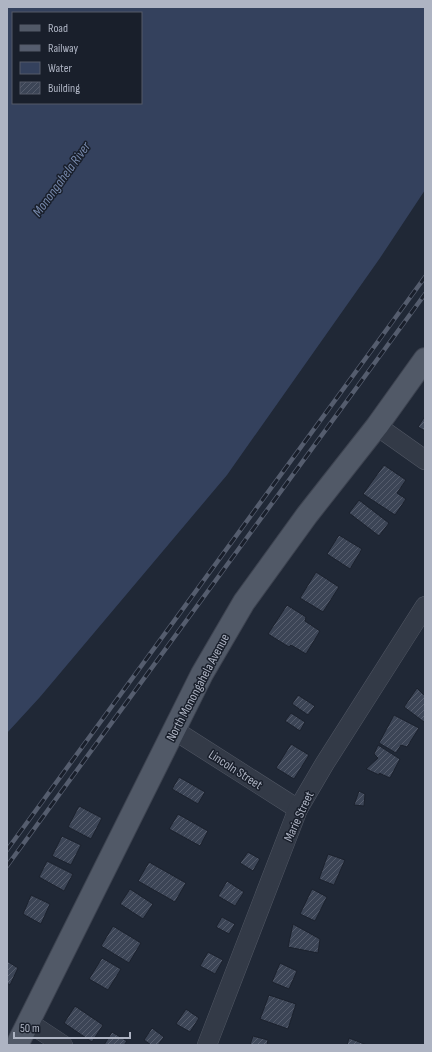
<svg xmlns="http://www.w3.org/2000/svg" width="432" height="1052" viewBox="0 0 432 1052" font-family="'Sofia Sans Condensed',sans-serif">
<style>
.water{fill:#34415d;fill-rule:evenodd}
.building{fill:url(#building-hatch);stroke:#1b212d}
.lines{fill:none;stroke-linecap:round;stroke-linejoin:round}
.minor-casing{stroke:#515764;stroke-width:20}
.major-casing{stroke:#3d4350;stroke-width:24}
.minor{stroke:#333a47;stroke-width:19}
.major{stroke:#515967;stroke-width:22}
.rail-casing{stroke:#555d6e;stroke-width:4.5}
.rail{stroke:#191f2b;stroke-width:3;stroke-dasharray:9;stroke-linecap:butt}
.labels{text-anchor:middle;stroke-width:3;stroke-linejoin:round;paint-order:stroke}
.street-label{font-size:13px;fill:#aeb4c3;stroke:#191f2b}
.water-label{font-size:14px;font-style:italic;fill:#7688ab;stroke:#191f2b}
</style>
<defs>
<pattern id="building-hatch" width="6" height="6" patternUnits="userSpaceOnUse"><rect width="6" height="6" fill="#3c4556"/><path d="M-1 1l2-2M0 6l6-6M5 7l2-2" fill="none" stroke="#565d6d"/></pattern>
</defs>
<rect width="100%" height="100%" fill="#202836"/>
<path class="water" d="M7,7h418v183l-45,68 -153,217 -187,222 -33,36zM13,13h128v90h-128z"/>
<g class="building">
<polygon points="425,416 425,431 418,427"/>
<polygon points="384,465 406,480 397,493 406,499 395,515 363,494"/>
<polygon points="359,500 389,523 379,536 349,513"/>
<polygon points="339,535 362,549 350,569 327,554"/>
<polygon points="316,572 339,587 323,612 300,598"/>
<polygon points="287,605 306,617 305,621 320,631 306,654 291,645 289,647 268,634"/>
<polygon points="417,688 425,696 425,719 424,722 404,707"/>
<polygon points="298,695 315,706 308,715 292,704"/>
<polygon points="291,713 305,722 300,731 285,721"/>
<polygon points="394,715 419,728 407,747 401,745 396,753 379,743"/>
<polygon points="291,744 309,755 294,779 276,768"/>
<polygon points="378,745 400,759 390,778 379,773 379,775 366,769 378,758 374,754"/>
<polygon points="179,777 205,792 198,804 172,789"/>
<polygon points="359,791 365,794 364,806 354,805"/>
<polygon points="79,806 102,818 91,839 68,827"/>
<polygon points="178,814 208,831 200,846 169,829"/>
<polygon points="62,836 81,845 71,865 52,856"/>
<polygon points="248,852 260,859 253,871 240,863"/>
<polygon points="328,854 345,860 334,885 319,879"/>
<polygon points="47,861 73,874 64,891 39,877"/>
<polygon points="149,862 186,883 175,902 138,881"/>
<polygon points="227,881 244,892 235,906 218,896"/>
<polygon points="130,889 153,904 143,919 120,904"/>
<polygon points="312,889 327,897 315,921 300,914"/>
<polygon points="31,895 50,904 41,924 23,914"/>
<polygon points="222,917 235,924 229,934 216,927"/>
<polygon points="293,924 320,939 318,953 288,947"/>
<polygon points="113,926 141,943 129,963 101,946"/>
<polygon points="208,952 223,960 215,974 200,966"/>
<polygon points="102,958 121,969 108,990 89,979"/>
<polygon points="7,961 18,968 10,985 7,983"/>
<polygon points="280,963 297,971 289,989 272,982"/>
<polygon points="269,995 296,1004 288,1029 260,1019"/>
<polygon points="75,1006 103,1025 92,1042 64,1023"/>
<polygon points="186,1009 199,1018 190,1032 176,1024"/>
<polygon points="152,1028 164,1037 158,1045 151,1045 144,1040"/>
<polygon points="112,1032 127,1041 124,1045 104,1045"/>
<polygon points="253,1036 268,1040 267,1045 250,1045"/>
<polygon points="349,1038 367,1045 347,1045"/>
</g>
<g class="lines">
<defs>
<g id="minor">
<polyline points="377,426 425,460"/>
<polyline points="174,730 298,809"/>
<polyline points="28,1022 63,1045"/>
<polyline points="207,1045 298,809 325,763 425,606"/>
</g>
<polyline id="major" points="17,1045 202,674 244,602 307,515 377,426 425,359"/>
</defs>
<use href="#minor" class="minor-casing"/>
<use href="#major" class="major-casing"/>
<use href="#minor" class="minor"/>
<use href="#major" class="major"/>
<defs>
<g id="rail">
<polyline points="7,850 425,277"/>
<polyline points="7,866 425,294"/>
</g>
</defs>
<use href="#rail" class="rail-casing"/>
<use href="#rail" class="rail"/>
</g>
<g class="labels">
<g class="street-label">
<text transform="translate(197 687) rotate(-62)" y="5">North Monongahela Avenue</text>
<text transform="translate(236 769) rotate(33)" y="5">Lincoln Street</text>
<text transform="translate(298 816) rotate(-65)" y="5">Marie Street</text>
</g>
<g class="water-label">
<text transform="translate(61 179) rotate(-54)" y="5">Monongahela River</text>
</g>
</g>
<rect width="432" height="1052" fill="none" stroke="#aeb4c3" stroke-width="16"/>
<rect x="12" y="12" width="130" height="92" fill="#191f2b" stroke="#555b68"/>
<rect x="20" y="25" width="20" height="6" fill="#515967" stroke="#555b68"/>
<text x="48" y="32" font-size="12" fill="#aeb4c3">Road</text>
<rect x="20" y="45" width="20" height="6" fill="#555d6e" stroke="#555b68"/>
<text x="48" y="52" font-size="12" fill="#aeb4c3">Railway</text>
<rect x="20" y="62" width="20" height="12" fill="#34415d" stroke="#555b68"/>
<text x="48" y="72" font-size="12" fill="#aeb4c3">Water</text>
<rect x="20" y="82" width="20" height="12" fill="url(#building-hatch)" stroke="#555b68"/>
<text x="48" y="92" font-size="12" fill="#aeb4c3">Building</text>
<path d="M14 1032v6h116v-6" fill="none" stroke="#aeb4c3" stroke-width="2"/>
<text x="20" y="1032" font-size="12" fill="#aeb4c3" stroke="#191f2b" stroke-width="3" paint-order="stroke">50 m</text>
</svg>
